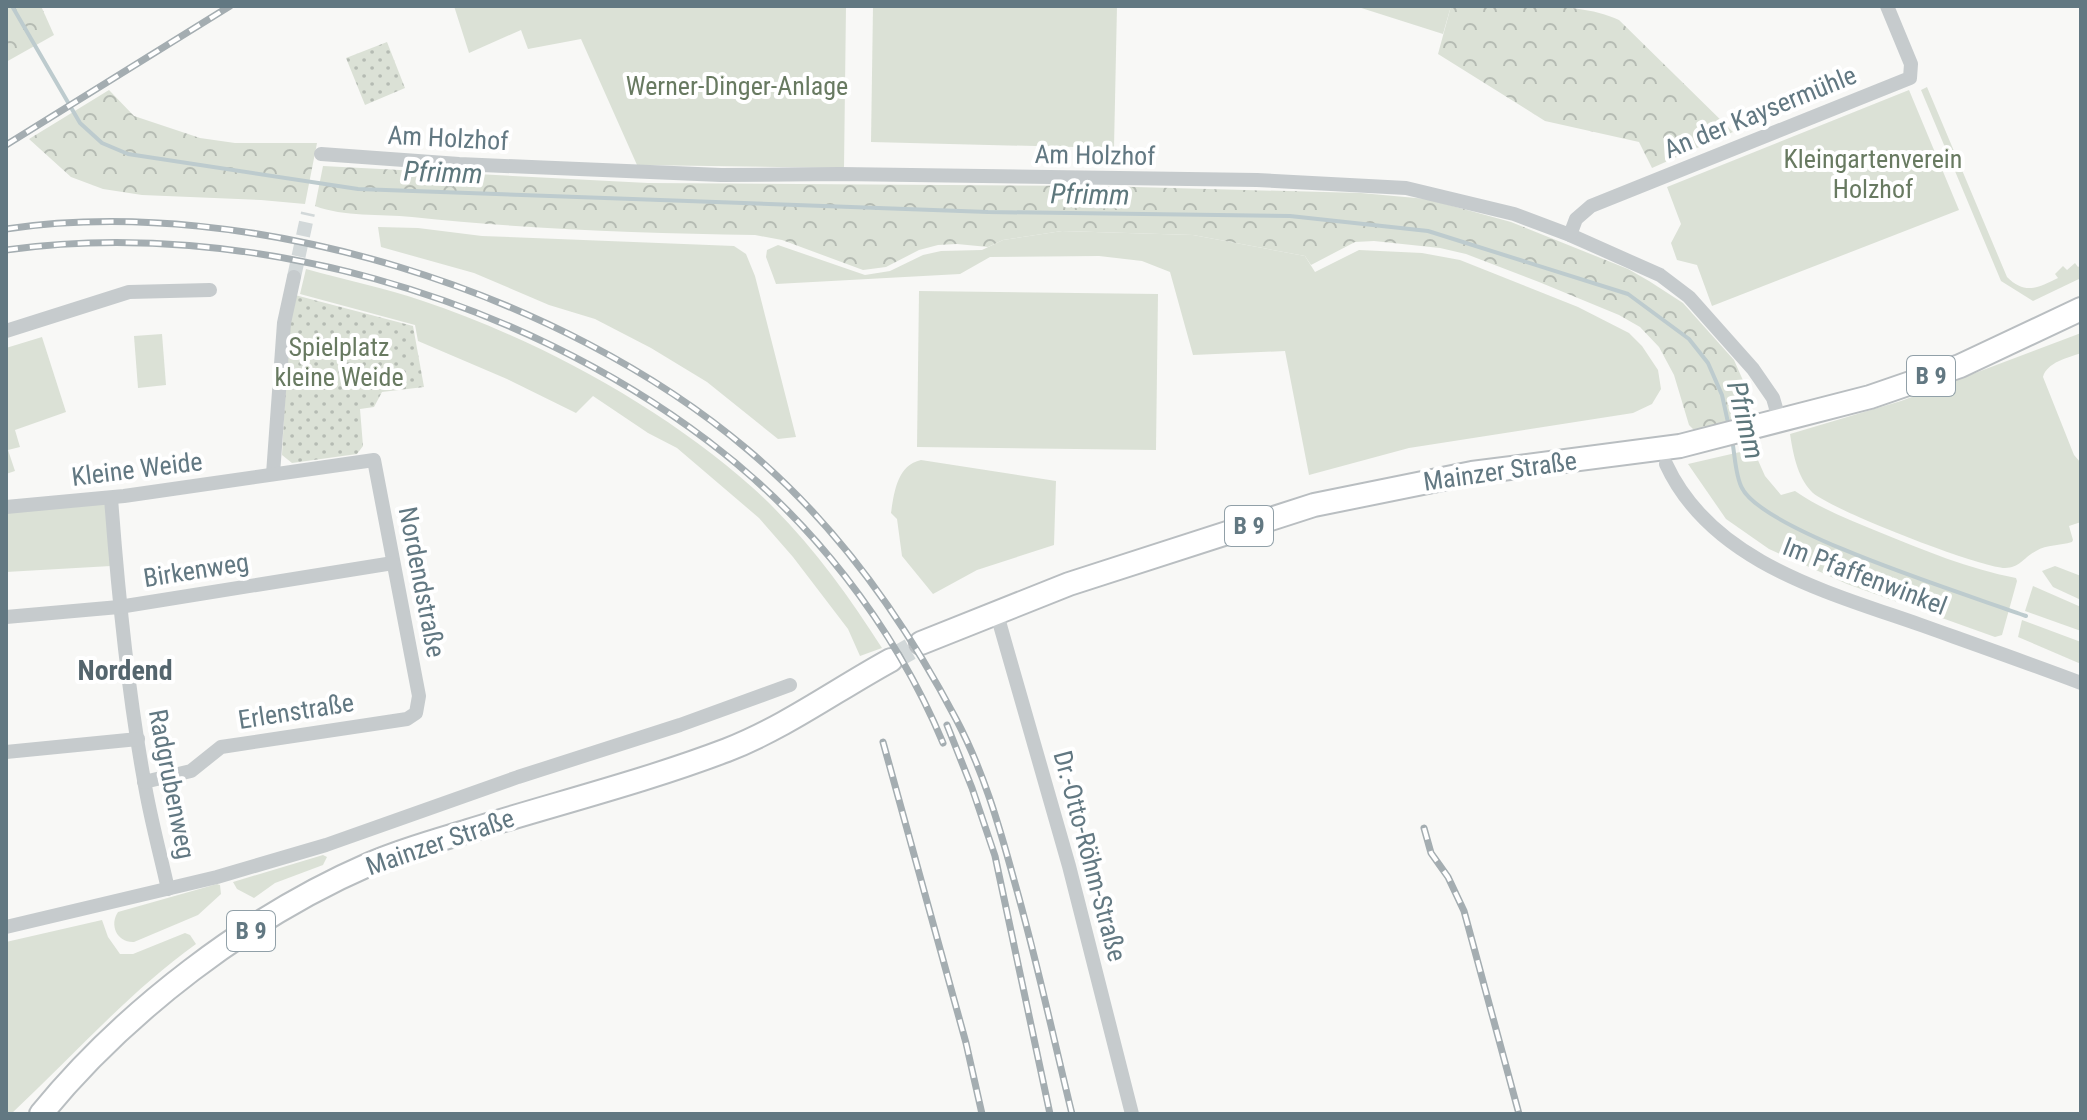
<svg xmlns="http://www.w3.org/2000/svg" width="2087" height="1120" viewBox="0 0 2087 1120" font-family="'Roboto Condensed',sans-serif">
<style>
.green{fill:#dbe1d6}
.forest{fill:url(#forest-crowns)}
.park{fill:url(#park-dots)}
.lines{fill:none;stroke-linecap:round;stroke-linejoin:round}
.stream{stroke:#bdcbce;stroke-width:4}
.minor-tunnel{stroke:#d2d8d9;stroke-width:14;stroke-dasharray:14 7;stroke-linecap:butt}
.primary-tunnel{stroke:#d2d8d9;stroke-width:22;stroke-dasharray:22 11;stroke-linecap:butt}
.primary-casing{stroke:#b9bec1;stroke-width:26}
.minor{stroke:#c6cbcd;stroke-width:14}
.primary{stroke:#fff;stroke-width:22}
.rail-casing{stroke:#a4adb1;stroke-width:7}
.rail{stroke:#fff;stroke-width:4;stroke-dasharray:12;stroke-linecap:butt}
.labels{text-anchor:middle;stroke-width:8;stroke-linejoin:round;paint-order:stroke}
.shield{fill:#fff;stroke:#91a0a8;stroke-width:2}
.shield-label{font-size:24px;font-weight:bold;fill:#627882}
.park-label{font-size:26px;fill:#687a61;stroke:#fff}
.street-label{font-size:26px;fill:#627882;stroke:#fff}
.water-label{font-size:28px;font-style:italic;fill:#5d777c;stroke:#fff}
.neighbourhood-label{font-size:28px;font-weight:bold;fill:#54656d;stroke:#fff}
</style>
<defs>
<pattern id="forest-crowns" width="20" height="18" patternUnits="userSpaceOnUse" patternTransform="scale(2)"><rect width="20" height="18" fill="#dbe1d6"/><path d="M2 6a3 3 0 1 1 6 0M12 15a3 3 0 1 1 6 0" fill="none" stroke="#b5bbb3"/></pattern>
<pattern id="park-dots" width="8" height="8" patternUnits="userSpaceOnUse" patternTransform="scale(2)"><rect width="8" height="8" fill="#dbe1d6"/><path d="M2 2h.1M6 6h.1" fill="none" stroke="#b5bbb3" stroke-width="1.8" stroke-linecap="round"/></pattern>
</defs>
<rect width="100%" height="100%" fill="#f8f8f6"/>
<g class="green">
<polygon points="454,6 846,6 844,168 637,165 581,39 528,49 521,30 469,53"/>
<polygon points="873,6 1117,6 1114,148 871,142"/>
<polygon points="1355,6 1451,6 1443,34"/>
<path d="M1927,87l80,190c18,18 31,11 51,1l-3,-4 8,-8 4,4 8,-7 3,4 3,-2v13l-48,23 -32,-20 -80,-191z"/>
<polygon points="1909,90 1959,210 1712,306 1697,265 1677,260 1671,243 1681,224 1667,187"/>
<polygon points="378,227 418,228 482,236 734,246 746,254 755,276 796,437 778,439 707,382 651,348 595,319 549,305 474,273 381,247"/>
<polygon points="1062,231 1193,235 1305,256 1315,272 1359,250 1422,253 1460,260 1578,307 1629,333 1642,346 1658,370 1661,389 1652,404 1633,413 1409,448 1309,475 1285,351 1193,355 1170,272 1142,261 1099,256 990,257 960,274 776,284 766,257 767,250 778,245 865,275 890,271 923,255 941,251 982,250 1003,240"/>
<path d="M306,269c39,11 79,19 117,32 116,39 239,106 330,187 51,46 92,102 129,160l-22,8 -12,-27 -55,-72 -34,-39 -82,-70 -29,-15 -55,-37 -17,17 -69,-34 -89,-38 -3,-16 -115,-31z"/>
<polygon points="919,291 1158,294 1156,450 917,447"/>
<path d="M2081,333v20c-13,5 -34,9 -38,24l31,78 7,8v59l-12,4 4,14 -1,2c-12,4 -25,2 -36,9 -12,6 -16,17 -31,17 -24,0 -180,-60 -194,-77 -14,-15 -18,-38 -21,-57l111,-33z"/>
<polygon points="162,334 166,385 138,388 134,336"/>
<polygon points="42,337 66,412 15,430 20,447 8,450 15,471 6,474 6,348"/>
<path d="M1753,449l12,27 16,19 14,-4c26,18 55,29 84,41 44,18 90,37 137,46l1,3 -15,54 -7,2 -148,-53 -78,-35 -43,-30 -38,-55z"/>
<path d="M921,460l135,21 -2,64 -77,25 -44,24 -31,-38 -5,-37 -6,-6c3,-20 6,-48 30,-53z"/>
<polygon points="108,501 111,566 6,572 6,509"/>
<polygon points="2055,566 2081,576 2081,600 2053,587 2042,571"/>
<polygon points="2033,586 2081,607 2081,631 2025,611"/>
<polygon points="2022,620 2081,642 2081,664 2018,637"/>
<polygon points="323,855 327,857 323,865 275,883 254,898 237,889 233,882"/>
<path d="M217,884l3,1 1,9 -23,21 -64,27c-17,1 -25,-17 -16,-30z"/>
<path d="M102,920l6,17 12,17h13l52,-21 5,2 6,9c-68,49 -124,113 -185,170h-5v-172z"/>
</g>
<g class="forest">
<polygon points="6,6 41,6 54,35 6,62"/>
<path d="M1451,6c48,0 127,-6 168,14l114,112 -81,36 -13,-26 -94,-21 -107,-67z"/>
<polygon points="109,90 134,116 200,138 235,143 317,143 305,204 261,200 142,195 103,189 71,177 29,139"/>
<path d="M323,166l325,17 450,3 263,7 66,6 84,23 117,47 21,12 34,22 51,57 15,34 1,18 -7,8 -49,10 -5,-5 -15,-50 -15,-28 -19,-20 -21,-12 -80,-33 -73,-28 -26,-6 -66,-7 -19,1 -44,23 -6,-9 -112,-21 -131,-4 -59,9 -15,7 -31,-3 -19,1 -19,5 -33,17 -23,3 -81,-30 -27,-5c-115,-2 -230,-6 -343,-18 -32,-3 -68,0 -97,-11z"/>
</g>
<g class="park">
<polygon points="387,42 405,88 365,105 346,58"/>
<polygon points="295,295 413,326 424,387 382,392 374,407 360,409 363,446 357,454 292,463 282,455 289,319"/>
</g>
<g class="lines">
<g class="stream">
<polyline points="12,6 80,123 102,143 128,154 358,189 988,212 1290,216 1428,231 1628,294 1689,339 1708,363 1722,395 1729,427"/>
<path d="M1732,440c3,14 3,35 10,48 22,44 230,108 284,128"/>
</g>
<polyline class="minor-tunnel" points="294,277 308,213"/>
<polyline class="primary-tunnel" points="891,660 921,643"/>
<defs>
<g id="primary">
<polyline points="921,643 1069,584 1314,505 1472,473 1680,446 1870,397 1960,366 2081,309"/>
<path d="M41,1114c84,-103 207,-197 329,-250 32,-14 65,-23 98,-33 86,-27 175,-49 259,-81 59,-23 109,-60 164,-90"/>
</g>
</defs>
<use href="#primary" class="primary-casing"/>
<g class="minor">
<polyline points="321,154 459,164 721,175 840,174 1257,180 1406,188 1514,214 1570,235 1660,275 1689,297 1753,369 1773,398 1780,422"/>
<polyline points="1570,235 1576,219 1591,206 1910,78 1911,64 1887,6"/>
<polyline points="6,331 129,292 210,290"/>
<path d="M1666,464c45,98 161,128 255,161 53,19 107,38 160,58"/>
<polyline points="273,474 284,323 294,277"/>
<path d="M111,498c7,94 16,189 33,282 6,37 16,73 24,109"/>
<polyline points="6,507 124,496 374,460 419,696 416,713 407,719 221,747 191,771 144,782"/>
<polyline points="996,611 1069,866 1132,1114"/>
<polyline points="6,617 119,607 393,563"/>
<polyline points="6,752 138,739"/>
<polyline points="6,927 217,877 326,845 518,777 680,725 790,685"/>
</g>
<use href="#primary" class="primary"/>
<defs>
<g id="rail">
<polyline points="6,145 230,6"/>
<path d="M6,229c243,-36 556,63 742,221 87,73 155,168 208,269 27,51 43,106 58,161 22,77 39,156 58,234"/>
<path d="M6,250c238,-33 511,46 702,191 102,77 186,184 235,302"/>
<polyline points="947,725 972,788 995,856 1050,1114"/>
<polyline points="883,742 966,1043 982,1114"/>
<polyline points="1424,828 1431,853 1448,877 1464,911 1519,1114"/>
</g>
</defs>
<use href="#rail" class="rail-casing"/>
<use href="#rail" class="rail"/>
</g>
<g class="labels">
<g class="shield">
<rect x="1907" y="356" width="48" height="40" rx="6"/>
<rect x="1225" y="506" width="48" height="40" rx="6"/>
<rect x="227" y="911" width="48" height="40" rx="6"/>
</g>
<g class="shield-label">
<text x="1931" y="384">B 9</text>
<text x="1249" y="534">B 9</text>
<text x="251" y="939">B 9</text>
</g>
<g class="park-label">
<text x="737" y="95">Werner-Dinger-Anlage</text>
<text x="1873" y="168">Kleingartenverein<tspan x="1873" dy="30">Holzhof</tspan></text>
<text x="339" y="356">Spielplatz<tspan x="339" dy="30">kleine Weide</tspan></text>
</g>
<g class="street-label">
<text transform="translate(1760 112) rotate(-22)" y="9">An der Kaysermühle</text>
<text transform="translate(448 138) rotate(3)" y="9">Am Holzhof</text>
<text transform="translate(1095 155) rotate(1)" y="9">Am Holzhof</text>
<text transform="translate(137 469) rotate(-7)" y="9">Kleine Weide</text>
<text transform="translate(1500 471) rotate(-8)" y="9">Mainzer Straße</text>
<text transform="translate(196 570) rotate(-9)" y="9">Birkenweg</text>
<text transform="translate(1865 576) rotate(21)" y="9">Im Pfaffenwinkel</text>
<text transform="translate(422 582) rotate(79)" y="9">Nordendstraße</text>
<text transform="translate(296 711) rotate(-9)" y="9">Erlenstraße</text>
<text transform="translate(172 784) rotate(79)" y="9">Radgrubenweg</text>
<text transform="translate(440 842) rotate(-19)" y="9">Mainzer Straße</text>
<text transform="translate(1090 856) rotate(75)" y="9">Dr.-Otto-Röhm-Straße</text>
</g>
<g class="water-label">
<text transform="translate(443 172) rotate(2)" y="10">Pfrimm</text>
<text transform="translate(1090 194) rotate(1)" y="10">Pfrimm</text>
<text transform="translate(1746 420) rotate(76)" y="10">Pfrimm</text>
</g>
<g class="neighbourhood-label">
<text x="125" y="680">Nordend</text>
</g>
</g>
<rect width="2087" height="1120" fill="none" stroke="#627882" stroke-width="16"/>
</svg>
